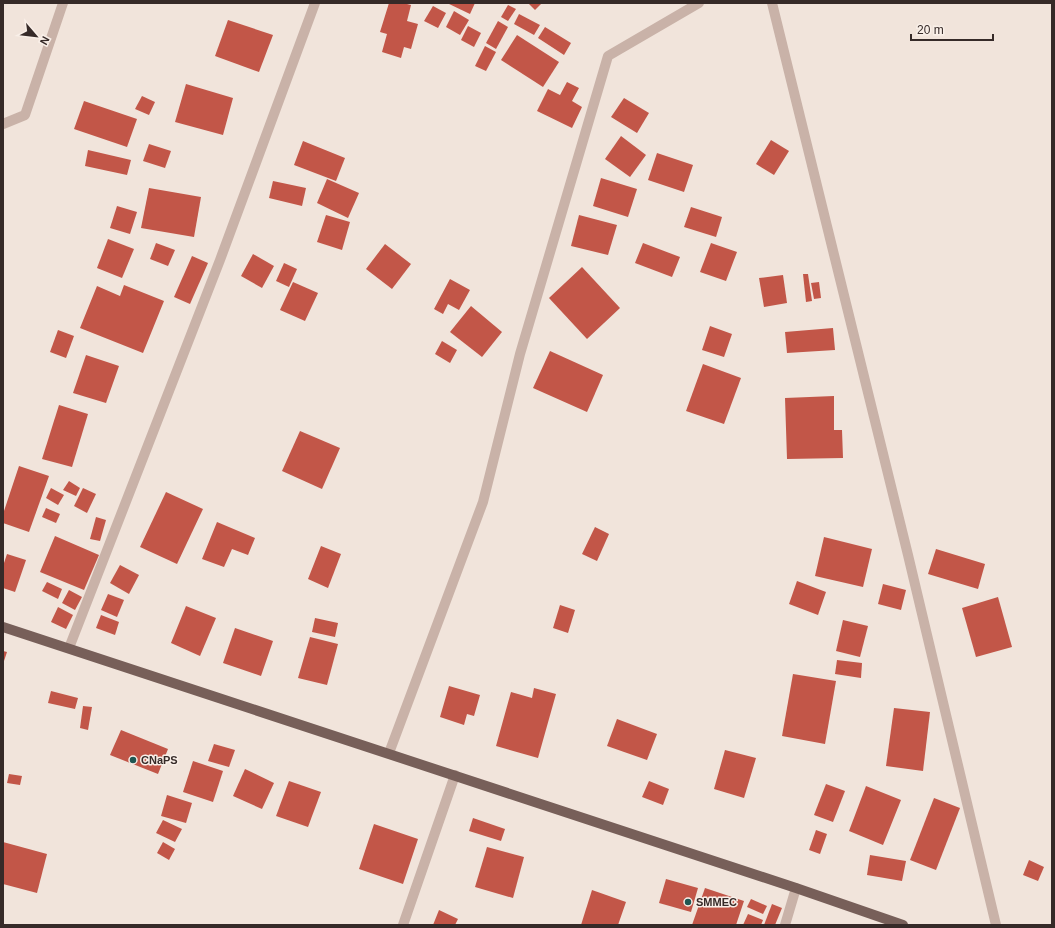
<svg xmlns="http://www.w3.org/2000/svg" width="1055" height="928" viewBox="0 0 1055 928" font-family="Arial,sans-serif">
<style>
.building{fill:#c25648}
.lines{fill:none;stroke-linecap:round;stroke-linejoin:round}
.minor{stroke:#c9b2a8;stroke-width:10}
.primary{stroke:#775f59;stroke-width:10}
.poi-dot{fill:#1f5652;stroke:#f9efe8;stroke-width:1.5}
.labels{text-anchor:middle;stroke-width:3;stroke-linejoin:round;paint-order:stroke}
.poi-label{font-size:11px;font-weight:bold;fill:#362a28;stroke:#f9efe8;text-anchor:start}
</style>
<rect width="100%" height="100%" fill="#f1e4db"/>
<g class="building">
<polygon points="389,3 403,3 411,5 407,21 418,24 411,49 404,47 401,58 382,52 387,34 380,32"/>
<polygon points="447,3 475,3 470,14"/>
<polygon points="528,3 542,3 535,10"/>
<polygon points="508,5 516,9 508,21 501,17"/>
<polygon points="433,6 446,13 438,28 424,21"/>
<polygon points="454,11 469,20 460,35 446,27"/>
<polygon points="519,14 540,25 534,35 514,24"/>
<polygon points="228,20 273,35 259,72 215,56"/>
<polygon points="498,21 508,27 496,49 486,43"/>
<polygon points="468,26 481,33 474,47 461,40"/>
<polygon points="545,27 571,43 564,55 538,38"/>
<polygon points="517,35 559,62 543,87 501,60"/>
<polygon points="485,46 496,52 486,71 475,66"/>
<polygon points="567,82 579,88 572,101 582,107 572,128 537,111 548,89 560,95"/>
<polygon points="186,84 233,98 223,135 175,122"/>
<polygon points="142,96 155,102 149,115 135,109"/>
<polygon points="624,98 649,113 637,133 611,117"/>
<polygon points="84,101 137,119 127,147 74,129"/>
<polygon points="621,136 646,155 630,177 605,159"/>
<polygon points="771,140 789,151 774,175 756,164"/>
<polygon points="303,141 345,158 336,181 294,165"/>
<polygon points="149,144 171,151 165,168 143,161"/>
<polygon points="88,150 131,160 127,175 85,166"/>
<polygon points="657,153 693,165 684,192 648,180"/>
<polygon points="601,178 637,189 628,217 593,206"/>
<polygon points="327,179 359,193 348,218 317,203"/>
<polygon points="273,181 306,188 302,206 269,198"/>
<polygon points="149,188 201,197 194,237 141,228"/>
<polygon points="117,206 137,212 130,234 110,228"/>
<polygon points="691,207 722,217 716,237 684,227"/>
<polygon points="326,215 350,222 342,250 317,242"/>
<polygon points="579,215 617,225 608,255 571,246"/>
<polygon points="108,239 134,249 122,278 97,268"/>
<polygon points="156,243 175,250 168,266 150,259"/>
<polygon points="643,243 680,257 672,277 635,263"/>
<polygon points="711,243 737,252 726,281 700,272"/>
<polygon points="385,244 411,264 392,289 366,269"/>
<polygon points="253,254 274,266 262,288 241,276"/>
<polygon points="192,256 208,263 190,304 174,297"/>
<polygon points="284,263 297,269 289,287 276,281"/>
<polygon points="582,267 620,308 587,339 549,298"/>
<polygon points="803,274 808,274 812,301 806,302"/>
<polygon points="783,275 787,303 764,307 759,278"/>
<polygon points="450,279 470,290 459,310 448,304 443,314 434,309"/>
<polygon points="293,282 318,293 305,321 280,310"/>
<polygon points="819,282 821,298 814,299 811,283"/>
<polygon points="124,285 164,301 143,353 80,328 97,286 120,296"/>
<polygon points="471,306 502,332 482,357 450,332"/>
<polygon points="710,326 732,334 724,357 702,350"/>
<polygon points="833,328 835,350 787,353 785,332"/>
<polygon points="58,330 74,336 66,358 50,352"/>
<polygon points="442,341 457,350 450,363 435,354"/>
<polygon points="550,351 603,375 587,412 533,388"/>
<polygon points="86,355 119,366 106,403 73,393"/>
<polygon points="703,364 741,378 724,424 686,411"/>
<polygon points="834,396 834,430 842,430 843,458 787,459 785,398"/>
<polygon points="59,405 88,414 72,467 42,459"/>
<polygon points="300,431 340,448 322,489 282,471"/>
<polygon points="19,466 49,476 29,532 3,523 3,514"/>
<polygon points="69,481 80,488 76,496 63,490"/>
<polygon points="51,488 64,495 58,505 46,498"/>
<polygon points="83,488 96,494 87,513 74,506"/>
<polygon points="166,492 203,509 177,564 140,547"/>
<polygon points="46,508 60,514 56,523 42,517"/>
<polygon points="96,517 106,520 100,541 90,539"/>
<polygon points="217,522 255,538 248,555 232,549 224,567 202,559"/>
<polygon points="595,527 609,534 597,561 582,554"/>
<polygon points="55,536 99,555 84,590 40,572"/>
<polygon points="824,537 872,549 863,587 815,576"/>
<polygon points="321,546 341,554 328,588 308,579"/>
<polygon points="936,549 985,564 978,589 928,574"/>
<polygon points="7,554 26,560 15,592 3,588 3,566"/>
<polygon points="120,565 139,575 129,594 110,583"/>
<polygon points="797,581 826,592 818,615 789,604"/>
<polygon points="47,582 62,589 58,599 42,591"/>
<polygon points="883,584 906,590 901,610 878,604"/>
<polygon points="69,590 82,597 75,610 62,603"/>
<polygon points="108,594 124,600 117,617 101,610"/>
<polygon points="998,597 1012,647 976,657 962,608"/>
<polygon points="560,605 575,610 568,633 553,628"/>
<polygon points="186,606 216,618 200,656 171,643"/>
<polygon points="58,607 73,615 66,629 51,622"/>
<polygon points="101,615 119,622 115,635 96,628"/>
<polygon points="315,618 338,623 335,637 312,632"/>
<polygon points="843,620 868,626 860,657 836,651"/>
<polygon points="235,628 273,641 261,676 223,663"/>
<polygon points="310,637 338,644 327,685 298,678"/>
<polygon points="3,651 7,652 3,664"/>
<polygon points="837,660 862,663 861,678 835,674"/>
<polygon points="793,674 836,681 825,744 782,736"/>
<polygon points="449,686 480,695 474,716 467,714 464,725 440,717"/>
<polygon points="534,688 556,694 538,758 496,746 511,692 532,698"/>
<polygon points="51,691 78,698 75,709 48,703"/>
<polygon points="83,706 92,707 88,730 80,728"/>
<polygon points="894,708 930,712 923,771 886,766"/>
<polygon points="617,719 657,734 647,760 607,746"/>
<polygon points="121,730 168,749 158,774 110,755"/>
<polygon points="214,744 235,750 229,767 208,761"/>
<polygon points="725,750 756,758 744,798 714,789"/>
<polygon points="193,761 223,771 213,802 183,792"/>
<polygon points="245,769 274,783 262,809 233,796"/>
<polygon points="9,774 22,776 20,785 7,783"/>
<polygon points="289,781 321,792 308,827 276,816"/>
<polygon points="649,781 669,789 663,805 642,797"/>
<polygon points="826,784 845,791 833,822 814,815"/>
<polygon points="866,786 901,800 883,845 849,831"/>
<polygon points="167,795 192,803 186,823 161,816"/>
<polygon points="934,798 960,808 936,870 910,860"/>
<polygon points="473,818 505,829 501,841 469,831"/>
<polygon points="163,820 182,829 175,842 156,833"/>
<polygon points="374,824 418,839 403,884 359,869"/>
<polygon points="816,830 827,834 820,854 809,850"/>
<polygon points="3,842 47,854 37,893 3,884"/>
<polygon points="163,842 175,849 169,860 157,853"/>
<polygon points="487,847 524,857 513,898 475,887"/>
<polygon points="870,855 906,861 902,881 867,875"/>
<polygon points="1029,860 1044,867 1038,881 1023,875"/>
<polygon points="666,879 698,888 691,912 659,903"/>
<polygon points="705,888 744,901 736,925 692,925"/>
<polygon points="592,890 626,902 618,925 581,925"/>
<polygon points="751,899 767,906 763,914 747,907"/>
<polygon points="772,904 782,908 775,925 764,925"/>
<polygon points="439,910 458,919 455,925 433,925"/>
<polygon points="748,914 763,920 761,925 743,925"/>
</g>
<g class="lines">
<g class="minor">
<polyline points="772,3 908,555 996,925"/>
<polyline points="3,124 25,115 63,3"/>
<polyline points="69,648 220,260 315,3"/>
<polyline points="389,753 483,502 520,354 608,56 699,3"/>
<polyline points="403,925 455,775"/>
<polyline points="785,925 796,888"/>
</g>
<polyline class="primary" points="3,627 796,888 903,925"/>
</g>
<g class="poi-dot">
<circle cx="133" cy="760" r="4"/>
<circle cx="688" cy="902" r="4"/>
</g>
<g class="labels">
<g class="poi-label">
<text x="141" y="764">CNaPS</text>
<text x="696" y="906">SMMEC</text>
</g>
</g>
<rect width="1055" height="928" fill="none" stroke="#362a28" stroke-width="8"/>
<g transform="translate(36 36) rotate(118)" stroke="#f9efe8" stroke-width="3" paint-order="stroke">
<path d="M0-3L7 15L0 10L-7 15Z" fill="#362a28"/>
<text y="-6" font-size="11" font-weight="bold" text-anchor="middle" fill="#362a28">N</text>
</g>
<path d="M911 34v6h82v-6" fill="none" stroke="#362a28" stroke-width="2"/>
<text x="917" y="34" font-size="12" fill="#362a28" stroke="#f9efe8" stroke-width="3" paint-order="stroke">20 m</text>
</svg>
